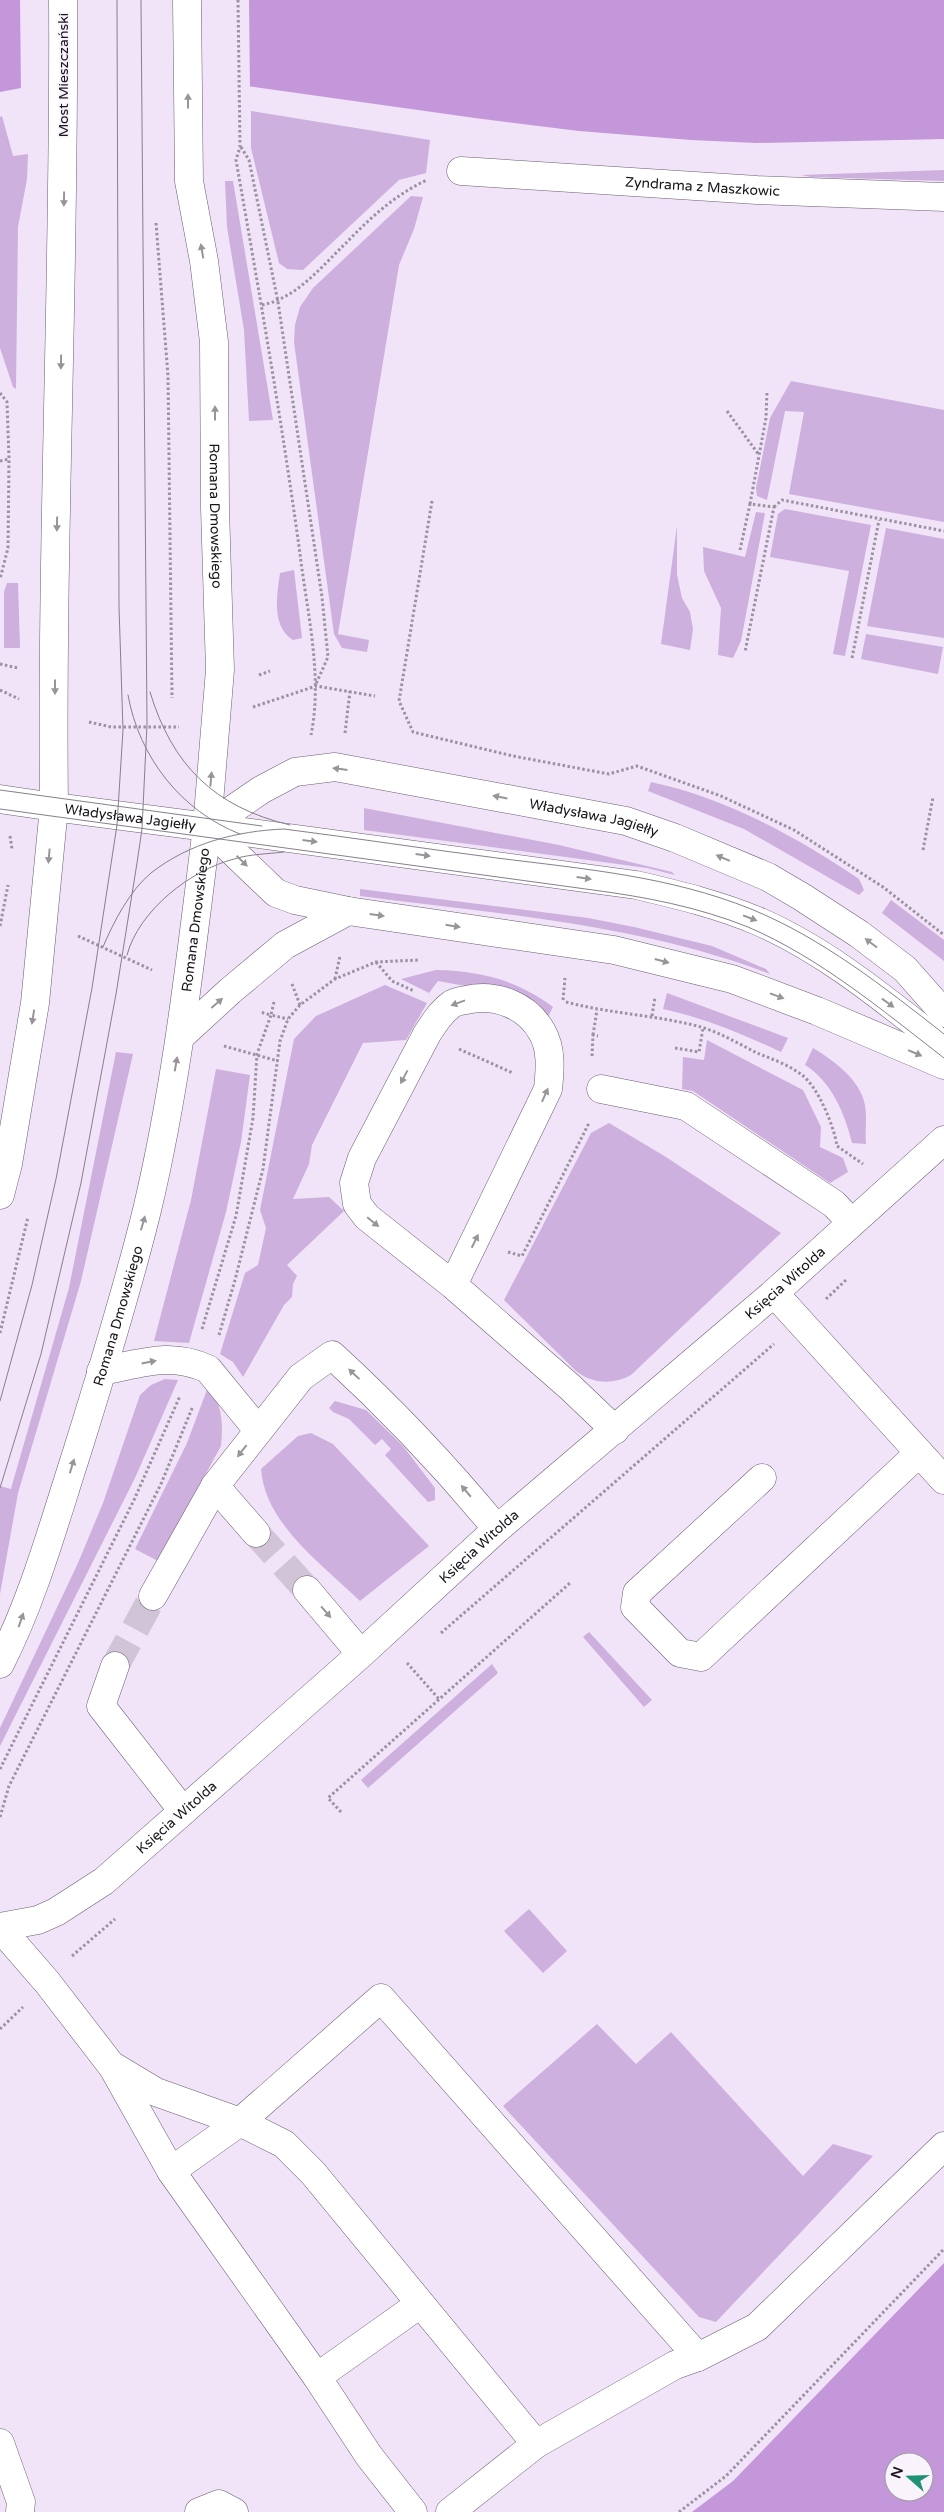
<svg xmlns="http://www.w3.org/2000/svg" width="944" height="2512" viewBox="0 0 944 2512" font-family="'Varela Round',sans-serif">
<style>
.green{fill:#cdb0dd}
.water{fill:#c497da;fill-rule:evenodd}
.pier{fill:#f1e3f8}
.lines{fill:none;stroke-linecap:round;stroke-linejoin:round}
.minor-tunnel{stroke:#d1c4d7;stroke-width:28;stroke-dasharray:28 14;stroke-linecap:butt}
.minor-casing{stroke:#6a5e70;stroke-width:29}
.major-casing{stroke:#6a5e70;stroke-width:29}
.path{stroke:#9b91a1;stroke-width:3;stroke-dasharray:2.5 2.5;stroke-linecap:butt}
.minor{stroke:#fff;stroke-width:28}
.major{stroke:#fff;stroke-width:28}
.tram{stroke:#887e8d;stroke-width:1}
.oneway{fill:#989599}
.labels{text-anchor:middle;stroke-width:4;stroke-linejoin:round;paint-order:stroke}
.street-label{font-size:14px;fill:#19141c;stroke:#f9f4fc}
</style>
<rect width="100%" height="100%" fill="#f1e3f8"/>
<g class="green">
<polygon points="251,111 430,140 426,173 399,180 303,270 287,269 279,263 251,148"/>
<polygon points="2,116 13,156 28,154 27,179 18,227 16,389 13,387 0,348 0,117"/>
<polygon points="944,170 944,181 811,177 801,175"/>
<polygon points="225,181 233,181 273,420 249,421 244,330 227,227"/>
<polygon points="411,196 423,197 414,229 399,265 338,634 369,640 367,652 342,648 334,634 294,342 295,325 300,307 313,288"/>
<polygon points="791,381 944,410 944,522 789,494 804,412 785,411 767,500 757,496 756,488 770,418"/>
<polygon points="785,509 871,525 845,656 833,654 849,571 770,557 778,514"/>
<polygon points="756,512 765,513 741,641 733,658 718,655 721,608 704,571 703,547 745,557"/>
<polygon points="677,526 677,575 682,598 690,612 693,629 690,650 661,644"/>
<polygon points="886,528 944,539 944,638 867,626"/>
<path d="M294,570l8,68 -9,2c-22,-14 -16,-45 -13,-67z"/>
<polygon points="7,583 18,583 20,648 4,648 4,592"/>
<polygon points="866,634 943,647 938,674 861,659"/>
<path d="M651,782c75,16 146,55 208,97l5,11 -5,5 -115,-66 -96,-38z"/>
<polygon points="364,808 559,845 672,872 675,875 647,868 364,830"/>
<path d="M360,889l228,29 46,9 78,19 54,23 4,5c-131,-50 -272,-60 -410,-78z"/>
<polygon points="891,900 944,940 944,961 882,913"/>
<path d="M436,970c45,1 81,10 117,37l-5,10 -33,-22 -77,-14 -9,12 -28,-14z"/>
<polygon points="385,985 427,1003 406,1040 363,1043 312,1145 309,1164 293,1199 329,1197 344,1211 287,1265 297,1276 293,1284 292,1297 284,1305 243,1377 233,1362 220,1354 245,1273 258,1265 266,1228 260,1210 294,1039 316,1016"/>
<path d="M667,993l121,45 -7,14c-39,-18 -76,-34 -118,-43z"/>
<polygon points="707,1040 803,1090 821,1127 820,1147 843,1158 848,1172 830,1183 693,1091 682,1089 683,1057 704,1060"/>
<path d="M813,1048c21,13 47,31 52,57 2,12 0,27 1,39l-14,-1c-7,-29 -20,-61 -47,-78z"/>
<polygon points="116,1052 133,1054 81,1281 18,1493 0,1594 0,1486 11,1489 12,1485 69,1288"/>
<polygon points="216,1069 250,1075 241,1142 226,1212 189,1343 154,1341 191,1200"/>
<path d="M609,1123l57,34 115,76 -150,142c-18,10 -40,9 -56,-5l-71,-70 87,-167z"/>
<polygon points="165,1379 178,1380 135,1478 0,1746 0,1728 78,1563 103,1503 140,1395 151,1385"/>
<path d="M208,1387c15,18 15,37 13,59l-63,115 -23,-12 52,-106z"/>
<polygon points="335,1401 366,1410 403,1446 435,1488 435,1500 428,1502 385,1455 391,1449 382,1439 375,1445 349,1419 333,1412 329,1408"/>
<path d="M311,1433l22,11 96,102 -69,55c-38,-37 -95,-77 -99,-132l37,-33z"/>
<polygon points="589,1632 652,1700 644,1707 583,1637"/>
<polygon points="492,1664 498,1673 368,1788 361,1780"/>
<polygon points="529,1909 567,1951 543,1973 504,1931"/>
<polygon points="597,2024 636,2064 671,2032 803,2176 833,2144 873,2156 716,2322 699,2317 503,2106"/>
</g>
<g class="water">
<polygon points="0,0 944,0 944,139 757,143 691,140 579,131 475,118 232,84 21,88 0,92"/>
<path d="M944,2263v249h-252l41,-31zM894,2462h30v30h-30z"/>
</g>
<polygon class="pier" points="20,0 249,0 250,90 231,86 21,91"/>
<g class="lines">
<g class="minor-tunnel">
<polyline points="256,1533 307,1590"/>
<polyline points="115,1666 153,1596"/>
</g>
<defs>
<g id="minor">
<path id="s1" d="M461,171l296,19 187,7"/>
<polyline points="0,799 54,807 35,1003 8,1164 0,1195"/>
<polyline points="181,1036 230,991 285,945 348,911"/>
<polyline points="601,1089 686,1106 834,1204 851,1222"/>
<path d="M453,1285l95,-196c2,-19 4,-40 -6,-57 -15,-27 -47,-39 -76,-32 -5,1 -11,2 -14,4 -11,8 -18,19 -25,30l-65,124 -8,25 3,21 10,13 86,68 117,102 45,43"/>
<polyline points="774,1293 944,1480"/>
<path d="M101,1371c39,-7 69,-20 107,-2l50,61"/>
<polyline points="762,1478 637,1593 635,1607 680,1653 701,1657 919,1453"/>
<polyline points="215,1486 256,1533"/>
<polyline points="307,1590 361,1654"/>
<path d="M153,1596l62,-110 86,-109 31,-22c59,54 114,112 165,174"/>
<path id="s2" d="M0,1664c34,-67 54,-141 77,-212 25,-80 50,-161 70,-242 30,-126 44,-255 60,-383l429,58c43,10 84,20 124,37 68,30 126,79 184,124"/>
<polyline points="115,1666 101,1706 183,1811"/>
<path id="s3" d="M0,1927l38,-7 18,-8 48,-31 257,-227 136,-125 277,-236 170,-153"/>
<polyline points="0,1928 47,1982 111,2065 156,2092 240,2122 284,2144 313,2173 536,2444 675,2365 698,2357 757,2327 944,2146"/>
<polyline points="112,2066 171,2171 317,2377 369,2456 413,2512"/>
<polyline points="171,2171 240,2122 381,1998 698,2357"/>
<polyline points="317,2377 420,2304"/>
<polyline points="0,2443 21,2502 20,2512"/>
<polyline points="199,2512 219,2504 234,2512"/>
<polyline points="450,2512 536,2444"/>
</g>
<g id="major">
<path id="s4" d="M63,0c2,269 -12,538 -9,807l153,20 69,66 19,7 53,11 266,39 118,29 85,32 127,54"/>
<path id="s5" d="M187,0l2,181 15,80 10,81 1,166 5,162 -13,157"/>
<path id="s6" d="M207,827l54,-37 34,-18 40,-5 291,54 49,17 93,39 34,20 57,37 46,35 39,44"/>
</g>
</defs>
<use href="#minor" class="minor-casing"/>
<use href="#major" class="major-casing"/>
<g class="path">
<path d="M238,0l2,147 -4,13c23,131 46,262 64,394 7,58 23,122 11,181"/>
<polyline points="241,147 249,160 278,302 322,597 328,657 316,684"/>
<polyline points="156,223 168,376 172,698"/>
<path d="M262,305c35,-7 59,-38 84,-62 24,-25 50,-49 81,-63"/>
<polyline points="0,393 7,402 9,459 8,548 0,579"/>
<polyline points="727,411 759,455"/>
<polyline points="0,461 9,459"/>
<polyline points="432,501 399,701 413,732 513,756 609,774 637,766 721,796 794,830 883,887 944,935"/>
<polyline points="750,504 766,418 767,391"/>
<polyline points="774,507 782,500 944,531"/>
<polyline points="740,550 750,504 774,507 745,652"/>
<polyline points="852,658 879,520"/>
<polyline points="0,664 18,668"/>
<polyline points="259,675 270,671"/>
<polyline points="0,690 19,699"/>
<polyline points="253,707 316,686 375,696"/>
<polyline points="89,722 111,727 179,727"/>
<polyline points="345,733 350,691"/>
<polyline points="10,836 12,849"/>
<polyline points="923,850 933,797"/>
<polyline points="0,926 8,885"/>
<polyline points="78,936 152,970"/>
<polyline points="376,962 392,981 414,991"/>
<polyline points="335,979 340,956"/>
<polyline points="292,984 300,1005"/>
<polyline points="563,1000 565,978"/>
<polyline points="274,1002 271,1015 288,1019"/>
<path d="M566,1002c45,12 91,13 135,25 20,6 38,17 56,26 15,6 32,12 45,22 16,12 32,51 35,71l26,18"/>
<polyline points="652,1016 655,997"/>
<polyline points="593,1035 597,1010"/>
<polyline points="224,1046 278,1061"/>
<polyline points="675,1048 699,1052 703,1028"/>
<polyline points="459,1049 513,1073"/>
<polyline points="592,1056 593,1035 598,1036"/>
<polyline points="508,1252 522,1256 589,1123"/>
<polyline points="826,1299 847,1279"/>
<polyline points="202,1329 236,1216 253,1118 257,1054 271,1015 260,1012"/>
<polyline points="0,1333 28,1217"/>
<polyline points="219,1335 235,1280 263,1169 280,1041 288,1019 300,1005 335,979 376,962 419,960"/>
<polyline points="441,1633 774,1344"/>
<polyline points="407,1663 439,1699"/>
<polyline points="0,1769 134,1500 180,1396"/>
<polyline points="341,1812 328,1798 570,1583"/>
<polyline points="0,1817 9,1786 161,1484 193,1406"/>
<polyline points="72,1956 115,1919"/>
<polyline points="0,2029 23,2007"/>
<polyline points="679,2512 726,2476 944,2249"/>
</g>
<use href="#minor" class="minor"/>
<use href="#major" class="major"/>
<g class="tram">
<path d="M150,692c22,73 64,115 140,133"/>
<path d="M128,695c11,62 53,116 112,139"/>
<polyline points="0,790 262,826"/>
<path d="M0,809l593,81c53,7 105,17 155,37 72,31 134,83 196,131"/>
<path d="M103,947c10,-24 27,-57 48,-74 38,-30 86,-42 133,-44 71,9 142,20 213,29 87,11 172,18 254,51 71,29 133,78 193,125"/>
<path d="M127,955c12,-45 64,-85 107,-96 16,-5 34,-5 50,-7"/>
<polyline points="0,1401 32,1285 56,1179 92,988 117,825 123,730 119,607 117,0"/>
<polyline points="0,1488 41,1354 81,1183 116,994 137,863 142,829 147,724 141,0"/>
</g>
</g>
<defs><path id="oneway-solid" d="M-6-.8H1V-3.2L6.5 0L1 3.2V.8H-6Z" transform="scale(1.25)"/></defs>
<g class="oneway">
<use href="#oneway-solid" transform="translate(188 101) rotate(-90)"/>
<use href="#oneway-solid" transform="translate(64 199) rotate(91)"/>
<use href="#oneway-solid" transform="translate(202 251) rotate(-100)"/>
<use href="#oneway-solid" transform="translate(61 362) rotate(91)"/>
<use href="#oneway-solid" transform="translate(215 413) rotate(-90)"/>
<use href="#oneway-solid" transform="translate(57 524) rotate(91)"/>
<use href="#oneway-solid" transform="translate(55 687) rotate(90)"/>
<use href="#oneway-solid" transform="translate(340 769) rotate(-173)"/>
<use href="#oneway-solid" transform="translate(211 779) rotate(-85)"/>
<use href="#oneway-solid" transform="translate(500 797) rotate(-169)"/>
<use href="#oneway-solid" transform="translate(310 841) rotate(7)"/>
<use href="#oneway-solid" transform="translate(423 855) rotate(8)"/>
<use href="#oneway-solid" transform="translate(49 856) rotate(95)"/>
<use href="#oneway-solid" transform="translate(723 858) rotate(-157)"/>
<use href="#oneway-solid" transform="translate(242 861) rotate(44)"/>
<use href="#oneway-solid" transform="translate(584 878) rotate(8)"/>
<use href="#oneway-solid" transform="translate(377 915) rotate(8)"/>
<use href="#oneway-solid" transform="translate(750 918) rotate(21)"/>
<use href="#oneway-solid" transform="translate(453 926) rotate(9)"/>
<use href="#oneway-solid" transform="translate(871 943) rotate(-143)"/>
<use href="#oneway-solid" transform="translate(662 961) rotate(15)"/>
<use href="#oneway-solid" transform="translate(777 996) rotate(20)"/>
<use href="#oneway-solid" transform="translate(217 1003) rotate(-41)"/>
<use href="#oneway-solid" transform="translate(458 1003) rotate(160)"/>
<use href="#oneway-solid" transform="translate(888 1003) rotate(36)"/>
<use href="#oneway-solid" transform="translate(33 1017) rotate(99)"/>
<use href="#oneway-solid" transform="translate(915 1053) rotate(23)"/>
<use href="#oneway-solid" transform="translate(176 1064) rotate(-80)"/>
<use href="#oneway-solid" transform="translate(404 1077) rotate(118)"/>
<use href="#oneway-solid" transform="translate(545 1095) rotate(-66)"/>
<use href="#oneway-solid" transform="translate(373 1222) rotate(39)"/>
<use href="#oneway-solid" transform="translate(143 1223) rotate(-74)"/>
<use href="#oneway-solid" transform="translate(475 1241) rotate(-64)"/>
<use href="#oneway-solid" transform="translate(149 1362) rotate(-11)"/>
<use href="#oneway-solid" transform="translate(354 1374) rotate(-137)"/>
<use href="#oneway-solid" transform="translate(242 1451) rotate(128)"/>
<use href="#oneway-solid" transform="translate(72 1466) rotate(-73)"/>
<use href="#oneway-solid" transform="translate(466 1491) rotate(-130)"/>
<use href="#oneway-solid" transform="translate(326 1612) rotate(49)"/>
<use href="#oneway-solid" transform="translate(21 1620) rotate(-71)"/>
</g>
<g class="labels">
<g class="street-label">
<text transform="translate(63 75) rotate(-90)" y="5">Most Mieszczański</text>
<text dy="5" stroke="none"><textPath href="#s1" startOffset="242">Zyndrama z Maszkowic</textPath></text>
<text dy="5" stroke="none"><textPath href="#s5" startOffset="518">Romana Dmowskiego</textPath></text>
<text dy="5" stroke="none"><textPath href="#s4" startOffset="884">Władysława Jagiełły</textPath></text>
<text dy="5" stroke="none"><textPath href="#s6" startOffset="408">Władysława Jagiełły</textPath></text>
<text dy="5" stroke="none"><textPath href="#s2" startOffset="772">Romana Dmowskiego</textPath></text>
<text dy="5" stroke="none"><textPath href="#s3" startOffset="1022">Księcia Witolda</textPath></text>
<text dy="5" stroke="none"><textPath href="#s2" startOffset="368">Romana Dmowskiego</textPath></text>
<text dy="5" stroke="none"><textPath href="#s3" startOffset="618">Księcia Witolda</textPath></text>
<text dy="5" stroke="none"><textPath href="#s3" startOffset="212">Księcia Witolda</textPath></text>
</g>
</g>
<g transform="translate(909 2477) rotate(290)"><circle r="24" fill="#f9f4fc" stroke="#9f9aa2"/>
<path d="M0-4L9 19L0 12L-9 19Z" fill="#1e9275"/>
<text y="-8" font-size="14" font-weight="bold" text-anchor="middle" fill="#19141c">N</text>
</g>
</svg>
